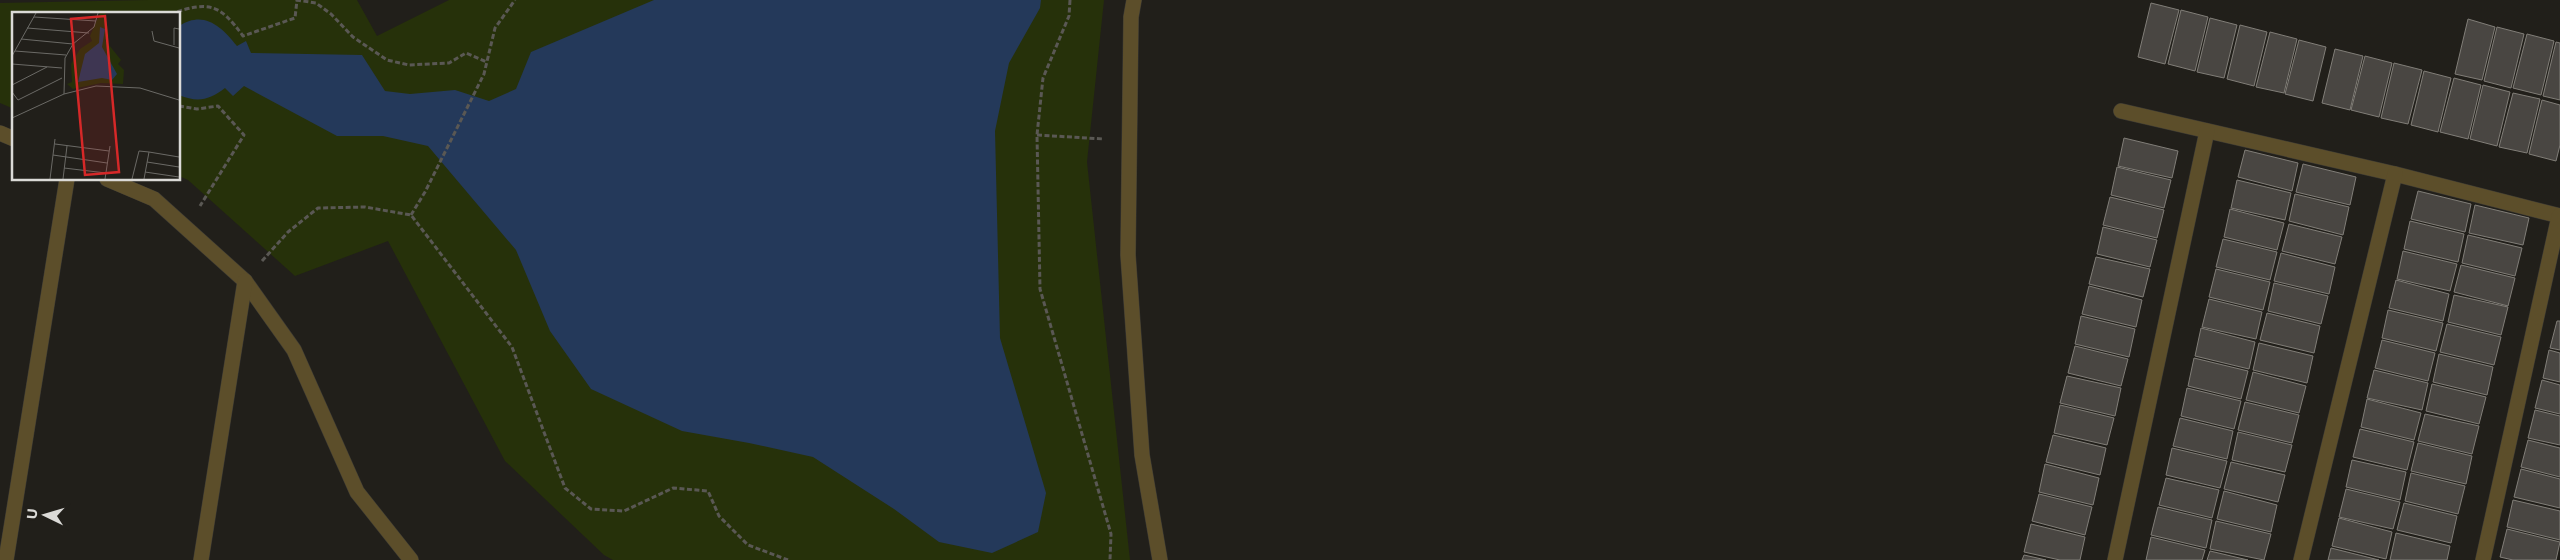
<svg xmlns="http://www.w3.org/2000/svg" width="2560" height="560" viewBox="0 0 2560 560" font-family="Montserrat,sans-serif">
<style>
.green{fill:#26310a}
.water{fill:#24395a}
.building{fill:#494642;stroke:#817e78}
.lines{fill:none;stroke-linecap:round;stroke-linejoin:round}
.minor-casing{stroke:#3b3934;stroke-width:16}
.path{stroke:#5a5854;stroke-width:3;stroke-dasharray:5 2.5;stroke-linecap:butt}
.minor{stroke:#5c4e2a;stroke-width:15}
.inset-road{fill:none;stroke:#6b6a66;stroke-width:1}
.view{fill:#d62828;fill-opacity:0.15;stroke:#d62828;stroke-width:2.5}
.inset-edge{fill:none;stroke:#dbdad7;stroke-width:2.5}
</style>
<rect width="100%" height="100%" fill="#211f1a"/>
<polygon class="green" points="148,0 357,0 377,36 449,0 1104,0 1087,162 1130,560 613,560 604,555 505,461 388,241 295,276 188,180 179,176 179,14 14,14 14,109 0,103 0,3"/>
<path class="water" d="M654,0h387l-1,8 -31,55 -14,68 5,207 46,155 -8,39 -46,21 -53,-11 -45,-33 -81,-52 -64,-14 -67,-12 -91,-42 -41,-58 -34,-81 -88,-104 -45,-10h-46l-93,-50 -11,10 -8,-8c-16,12 -27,15 -46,7v-69c25,-16 42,0 58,20l9,-5 5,12 111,2 23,36 25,3 45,-4 34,11 27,-12 15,-37z"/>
<g class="building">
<polygon points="2151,3 2179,10 2165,64 2138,57"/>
<polygon points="2181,10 2208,17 2195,71 2168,64"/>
<polygon points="2210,18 2237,25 2224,78 2197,72"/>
<polygon points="2468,19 2495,27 2482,80 2455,74"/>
<polygon points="2240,25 2267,32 2254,86 2227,79"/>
<polygon points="2497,27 2524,34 2511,88 2484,81"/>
<polygon points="2270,32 2297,39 2284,93 2256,87"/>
<polygon points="2527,34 2554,41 2541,95 2513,88"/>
<polygon points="2299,40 2326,47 2313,101 2285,94"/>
<polygon points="2556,42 2560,43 2560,100 2543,96"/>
<polygon points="2335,49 2363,56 2350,110 2322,103"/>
<polygon points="2365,56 2392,63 2379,117 2351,110"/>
<polygon points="2394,63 2422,70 2408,124 2381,118"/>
<polygon points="2424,71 2451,78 2438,132 2411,125"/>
<polygon points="2454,78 2481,85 2468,139 2440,132"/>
<polygon points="2483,85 2510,92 2497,146 2470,139"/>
<polygon points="2513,93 2540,99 2527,153 2499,147"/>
<polygon points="2542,100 2560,105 2560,145 2556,161 2529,154"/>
<polygon points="2124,138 2178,151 2172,178 2118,166"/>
<polygon points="2245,150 2298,163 2292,191 2238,177"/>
<polygon points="2303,164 2356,177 2350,205 2296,192"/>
<polygon points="2117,167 2171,180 2164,208 2111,195"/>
<polygon points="2237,180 2291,193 2285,220 2231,208"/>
<polygon points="2418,191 2471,204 2465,232 2411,219"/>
<polygon points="2295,194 2349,207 2343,235 2289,221"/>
<polygon points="2110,197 2164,210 2157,238 2103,225"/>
<polygon points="2475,205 2529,218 2523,245 2469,233"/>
<polygon points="2230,209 2284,223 2277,250 2224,237"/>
<polygon points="2410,221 2464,234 2458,262 2404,249"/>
<polygon points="2289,224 2342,237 2335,264 2282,251"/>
<polygon points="2103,227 2157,240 2150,267 2097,254"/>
<polygon points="2468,235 2522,248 2515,276 2462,263"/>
<polygon points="2223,239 2277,252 2270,280 2216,267"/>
<polygon points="2403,251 2457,264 2450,291 2397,279"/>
<polygon points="2281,253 2335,267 2329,294 2274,281"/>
<polygon points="2096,257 2150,269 2143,297 2089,284"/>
<polygon points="2461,265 2515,278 2508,306 2454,292"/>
<polygon points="2216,269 2270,282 2263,310 2209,297"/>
<polygon points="2396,280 2449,294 2443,321 2389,308"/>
<polygon points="2274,283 2328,296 2321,324 2268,311"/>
<polygon points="2089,286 2142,300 2136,327 2082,314"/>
<polygon points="2454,295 2508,307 2501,335 2448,322"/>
<polygon points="2209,299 2262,312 2256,339 2202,327"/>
<polygon points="2388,310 2443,323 2436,351 2382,338"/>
<polygon points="2267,313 2320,326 2314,353 2260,340"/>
<polygon points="2081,316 2135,329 2129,357 2075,344"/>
<polygon points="2557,321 2560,321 2560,350 2550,348"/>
<polygon points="2447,324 2501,337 2494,365 2440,352"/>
<polygon points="2201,328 2255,342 2249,369 2195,356"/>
<polygon points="2382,340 2435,353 2428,381 2375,368"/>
<polygon points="2259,343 2313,356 2307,383 2253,370"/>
<polygon points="2075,346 2128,359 2121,386 2068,373"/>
<polygon points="2549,350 2560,353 2560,382 2543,378"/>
<polygon points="2439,354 2493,367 2487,395 2433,382"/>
<polygon points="2194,358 2248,371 2241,399 2188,386"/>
<polygon points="2374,370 2428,383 2422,410 2367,398"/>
<polygon points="2253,372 2306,386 2299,413 2246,400"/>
<polygon points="2067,376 2121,388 2115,416 2060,403"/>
<polygon points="2542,380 2560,385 2560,414 2535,408"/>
<polygon points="2432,384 2486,397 2479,424 2426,411"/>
<polygon points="2187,388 2241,401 2234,429 2181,416"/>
<polygon points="2367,399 2421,413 2414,440 2361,427"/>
<polygon points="2245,402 2299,415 2292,443 2238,430"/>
<polygon points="2060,405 2114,418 2107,445 2054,433"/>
<polygon points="2535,410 2560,416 2560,445 2528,438"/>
<polygon points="2425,414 2479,426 2472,454 2418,441"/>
<polygon points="2180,418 2233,431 2227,459 2173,446"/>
<polygon points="2360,429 2414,442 2407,470 2353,457"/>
<polygon points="2238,432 2292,445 2285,472 2232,460"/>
<polygon points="2053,435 2106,448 2100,475 2046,462"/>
<polygon points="2528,440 2560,448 2560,477 2521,467"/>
<polygon points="2418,443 2472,456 2466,484 2411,471"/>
<polygon points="2172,448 2227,461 2220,488 2166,475"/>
<polygon points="2352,460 2406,472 2400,500 2346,487"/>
<polygon points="2231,462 2285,475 2278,502 2224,489"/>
<polygon points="2045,464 2099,478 2093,505 2039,492"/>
<polygon points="2521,469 2560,479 2560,508 2514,497"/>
<polygon points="2411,473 2465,486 2458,514 2405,501"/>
<polygon points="2166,478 2219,490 2212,518 2159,505"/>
<polygon points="2346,489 2400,502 2393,529 2339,517"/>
<polygon points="2224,491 2277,505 2271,532 2217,519"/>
<polygon points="2039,494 2092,507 2085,535 2032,521"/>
<polygon points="2513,500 2560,511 2560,540 2507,527"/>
<polygon points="2404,503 2457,516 2451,543 2397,530"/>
<polygon points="2158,507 2212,520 2206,548 2151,535"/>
<polygon points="2339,518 2392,532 2386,559 2332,546"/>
<polygon points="2216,521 2271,534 2264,560 2210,549"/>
<polygon points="2031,524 2085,537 2080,560 2060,560 2024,552"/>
<polygon points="2507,529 2560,542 2556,560 2513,560 2500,557"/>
<polygon points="2396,533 2450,546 2447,560 2390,560"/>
<polygon points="2151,537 2205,550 2202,560 2146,560"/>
<polygon points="2331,548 2379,560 2328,560"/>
<polygon points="2210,551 2248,560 2207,560"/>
<polygon points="2024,555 2046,560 2022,560"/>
</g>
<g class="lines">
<defs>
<g id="minor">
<polyline points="1134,0 1131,17 1128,255 1142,455 1160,560"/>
<polyline points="2121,111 2395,174 2560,216"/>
<polyline points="0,133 14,139"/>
<polyline points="107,179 154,199 245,281 294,350 357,492 411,560"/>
<polyline points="6,560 67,179"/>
<polyline points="201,560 245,281"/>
<polyline points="2115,560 2207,131"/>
<polyline points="2301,560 2395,174"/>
<polyline points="2483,560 2559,216"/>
</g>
</defs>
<use href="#minor" class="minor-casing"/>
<g class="path">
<polyline points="296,0 316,3 331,14 353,37 387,60 409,65 449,63 466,53 487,62"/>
<polyline points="1070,0 1069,16 1043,78 1037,135 1040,289 1111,534 1110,560"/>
<path d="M170,14c39,-13 49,-11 73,22l52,-18 2,-18"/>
<polyline points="179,106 197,109 218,106 244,135 200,206"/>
<polyline points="1037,135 1104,139"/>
<polyline points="411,215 425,192 484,74 495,28 515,0"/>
<polyline points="262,261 288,232 318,208 365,207 411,215 512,347 565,488 591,509 624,511 673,488 708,491 719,516 748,545 788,560"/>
</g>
<use href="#minor" class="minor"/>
</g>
<g transform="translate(12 12)">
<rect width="168" height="168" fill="#211f1a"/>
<path d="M88,1h5l4,23 -4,4 16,20 -3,4 6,6 -1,14 -22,-1 -28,6 -6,-5 5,-2 -1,-18 9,-15 12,-8 -2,-5z" fill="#26310a"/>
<path d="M88,15l5,2 -3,18 15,27 -5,6 -10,-2 -24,4 7,-28 14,-11z" fill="#24395a"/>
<path class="inset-road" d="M22,5l62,4M15,16l62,5M140,19l2,10 25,7M9,27l52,5M162,33v-17l5,1M3,39l51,4M0,44l24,-43M0,52l50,4M0,73l35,-18M0,80l6,8 44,-22M52,82l1,-36 8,-14 21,-17 4,-14M0,106l52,-24 32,-8 44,2 39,12M43,132l54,7M41,143l54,8M135,150l32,5M52,156l42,5M133,160l34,5M38,167l5,-40M51,167l4,-33M93,167l5,-33M120,167l7,-28 10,1M132,167l5,-27 30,5"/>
<path class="view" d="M93,4l14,156 -34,3 -14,-156z"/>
<rect width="168" height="168" class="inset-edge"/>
</g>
<g transform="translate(45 515) rotate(275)" stroke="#211f1a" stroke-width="4" paint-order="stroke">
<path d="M0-4L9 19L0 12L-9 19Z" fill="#dbdad7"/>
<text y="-8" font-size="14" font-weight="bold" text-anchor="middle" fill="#dbdad7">U</text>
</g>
</svg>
